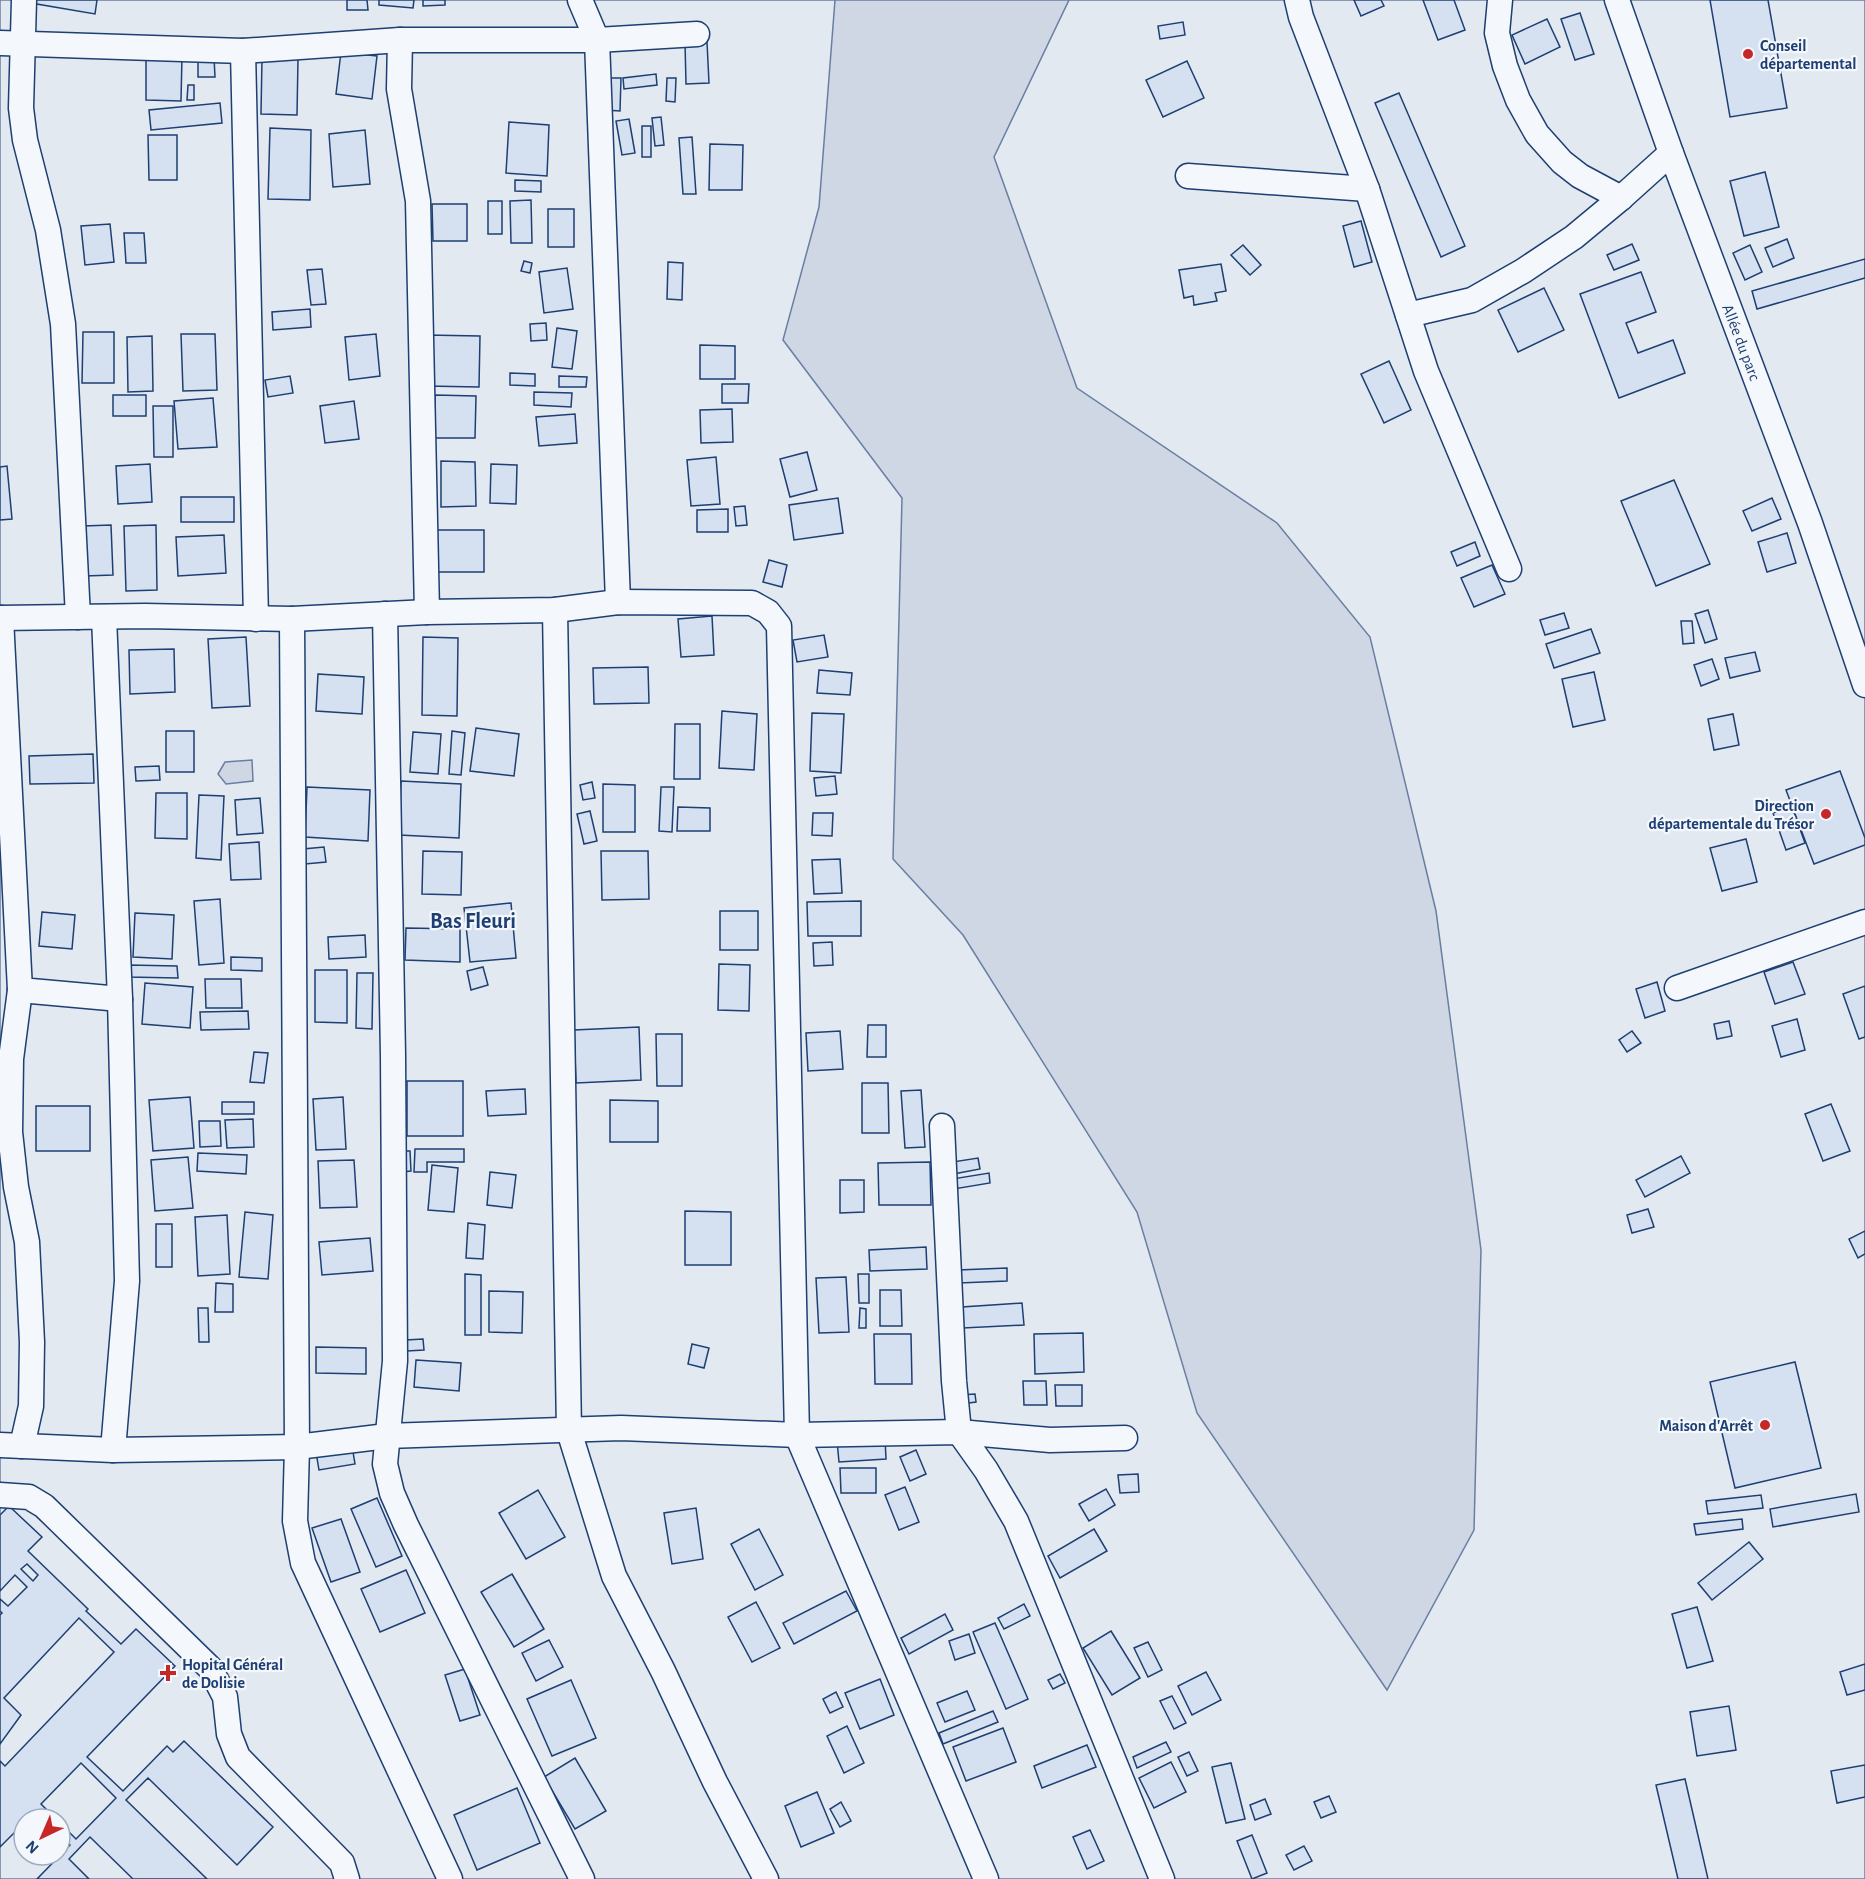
<svg xmlns="http://www.w3.org/2000/svg" width="1865" height="1879" viewBox="0 0 1865 1879" font-family="'Alegreya Sans',sans-serif">
<style>
.green{fill:#e3e9f0;stroke:#687fa3;stroke-width:1.5;fill-rule:evenodd}
.water{fill:#cfd7e4;stroke:#687fa3;stroke-width:1.5}
.building{fill:#d5e0f0;stroke:#1d3f73;stroke-width:1.5;fill-rule:evenodd}
.lines{fill:none;stroke-linecap:round;stroke-linejoin:round}
.minor-casing{stroke:#1d3f73;stroke-width:27}
.minor{stroke:#f4f7fb;stroke-width:24}
.poi-dot{fill:#c62828;stroke:#f4f7fb;stroke-width:2}
.labels{text-anchor:middle;stroke-width:4.5;stroke-linejoin:round;paint-order:stroke}
.poi-label{font-size:16px;font-weight:bold;fill:#1d3f73;stroke:#f4f7fb;text-anchor:start}
.street-label{font-size:16px;fill:#1d3f73;stroke:#f4f7fb}
.district-label{font-size:22px;font-weight:bold;fill:#1d3f73;stroke:#f4f7fb}
</style>
<rect width="100%" height="100%" fill="#f4f7fb"/>
<path class="green" d="M0,0h1865v1879h-1865zM24,1819h36v36h-36z"/>
<g class="water">
<polygon points="835,0 1069,0 994,157 1077,388 1277,523 1370,637 1436,911 1481,1250 1474,1530 1387,1690 1197,1413 1137,1212 963,935 893,859 902,498 783,340 819,207"/>
<polygon points="252,760 253,781 226,784 218,774 225,762"/>
</g>
<g class="building">
<polygon points="31,0 97,0 95,14 31,3"/>
<polygon points="347,0 367,0 368,10 347,10"/>
<polygon points="379,0 414,0 413,8 379,5"/>
<polygon points="423,0 445,0 445,5 423,6"/>
<polygon points="1354,0 1381,0 1384,6 1361,16"/>
<polygon points="1423,0 1454,0 1465,30 1438,40"/>
<polygon points="1710,0 1768,0 1787,108 1730,117"/>
<polygon points="1580,13 1594,54 1575,60 1561,19"/>
<polygon points="1547,19 1560,47 1525,64 1512,35"/>
<polygon points="1183,22 1185,35 1160,39 1158,26"/>
<polygon points="707,42 709,83 686,84 685,43"/>
<polygon points="341,52 377,56 372,99 336,94"/>
<polygon points="146,55 182,56 181,101 146,100"/>
<polygon points="198,57 214,57 215,77 198,77"/>
<polygon points="262,58 298,59 297,115 261,114"/>
<polygon points="1187,61 1204,98 1163,117 1146,80"/>
<polygon points="656,74 657,85 624,89 623,78"/>
<polygon points="605,78 621,78 620,111 605,110"/>
<polygon points="667,78 676,78 675,102 666,101"/>
<polygon points="188,85 194,85 194,100 187,100"/>
<polygon points="1399,93 1465,246 1441,257 1375,103"/>
<polygon points="220,103 222,123 151,130 149,110"/>
<polygon points="661,117 664,145 655,146 652,118"/>
<polygon points="629,119 635,153 622,155 616,121"/>
<polygon points="509,122 549,125 547,176 506,173"/>
<rect x="642" y="126" width="9" height="31"/>
<polygon points="270,128 311,130 310,200 268,199"/>
<polygon points="365,130 370,184 333,187 329,134"/>
<polygon points="148,135 177,135 177,180 149,180"/>
<polygon points="692,137 696,194 683,194 679,138"/>
<polygon points="710,144 743,145 742,190 709,190"/>
<polygon points="1765,172 1779,227 1744,236 1730,181"/>
<polygon points="515,180 541,181 541,192 515,191"/>
<polygon points="531,200 532,243 511,243 510,201"/>
<rect x="488" y="201" width="14" height="33"/>
<polygon points="432,204 467,204 467,241 433,241"/>
<rect x="548" y="209" width="26" height="38"/>
<polygon points="1361,221 1372,262 1354,267 1343,226"/>
<polygon points="110,224 114,262 85,265 81,226"/>
<polygon points="124,233 144,233 146,263 126,263"/>
<polygon points="1787,239 1794,258 1773,267 1765,248"/>
<polygon points="1632,244 1639,260 1614,270 1607,255"/>
<polygon points="1243,245 1261,265 1250,275 1231,255"/>
<polygon points="1750,245 1762,272 1745,280 1733,253"/>
<polygon points="1865,259 1865,278 1757,309 1752,291"/>
<polygon points="524,261 532,263 530,273 521,271"/>
<polygon points="668,262 683,263 682,300 667,299"/>
<polygon points="1221,264 1226,291 1215,293 1217,301 1194,305 1193,296 1184,298 1179,270"/>
<polygon points="567,268 573,309 544,313 539,272"/>
<polygon points="322,269 326,304 311,305 307,270"/>
<polygon points="1641,272 1656,312 1626,323 1638,353 1673,340 1685,373 1619,398 1580,294"/>
<polygon points="1544,288 1564,330 1518,352 1498,310"/>
<polygon points="310,309 311,327 273,330 272,312"/>
<polygon points="546,323 547,340 531,341 530,324"/>
<polygon points="557,328 577,331 572,369 552,367"/>
<polygon points="83,332 114,332 114,383 82,383"/>
<polygon points="181,334 215,334 217,390 183,391"/>
<polygon points="376,334 380,376 349,380 345,337"/>
<polygon points="426,335 480,336 479,387 425,386"/>
<polygon points="152,336 153,391 128,392 127,337"/>
<polygon points="700,345 735,346 735,379 700,379"/>
<polygon points="1389,361 1411,410 1384,423 1361,374"/>
<polygon points="510,373 535,374 535,386 510,385"/>
<polygon points="290,376 293,393 268,397 265,380"/>
<polygon points="559,376 587,377 586,387 559,387"/>
<polygon points="722,384 749,384 748,403 722,403"/>
<polygon points="534,392 572,393 571,407 534,405"/>
<rect x="113" y="395" width="33" height="21"/>
<polygon points="435,395 476,396 475,438 435,438"/>
<polygon points="213,398 217,447 178,449 174,401"/>
<polygon points="354,401 359,439 325,443 320,406"/>
<polygon points="153,406 173,406 173,457 154,457"/>
<polygon points="732,409 733,442 701,443 700,410"/>
<polygon points="575,414 577,443 539,446 536,417"/>
<polygon points="807,452 817,490 790,497 780,459"/>
<polygon points="716,457 720,504 691,506 687,460"/>
<polygon points="441,461 475,462 476,506 441,507"/>
<polygon points="150,464 152,502 118,504 116,466"/>
<polygon points="491,464 517,465 516,504 490,503"/>
<polygon points="7,466 12,519 0,520 0,467"/>
<polygon points="1674,480 1710,564 1656,586 1621,501"/>
<rect x="181" y="497" width="53" height="25"/>
<polygon points="838,498 843,533 794,540 789,505"/>
<polygon points="1772,498 1781,519 1752,531 1743,511"/>
<polygon points="745,506 747,525 736,526 734,507"/>
<polygon points="728,509 728,532 697,532 697,510"/>
<polygon points="111,525 113,575 85,576 83,526"/>
<polygon points="156,525 157,590 126,591 124,526"/>
<rect x="436" y="530" width="48" height="42"/>
<polygon points="1787,533 1796,563 1767,572 1758,542"/>
<polygon points="224,535 226,573 178,576 176,537"/>
<polygon points="1475,542 1480,556 1457,566 1451,552"/>
<polygon points="769,560 787,565 782,587 763,582"/>
<polygon points="1492,565 1505,594 1474,607 1461,578"/>
<polygon points="1708,610 1717,639 1705,643 1695,614"/>
<polygon points="1564,613 1569,628 1545,635 1540,620"/>
<polygon points="712,616 714,655 681,657 678,619"/>
<polygon points="1681,621 1692,621 1694,643 1683,644"/>
<polygon points="1591,629 1600,653 1554,668 1546,644"/>
<polygon points="824,635 828,657 797,662 793,640"/>
<polygon points="246,637 250,706 212,708 208,639"/>
<polygon points="423,637 458,638 457,716 422,715"/>
<polygon points="174,649 175,692 130,694 129,650"/>
<polygon points="1755,652 1760,671 1730,678 1725,658"/>
<polygon points="1712,659 1719,679 1701,686 1694,665"/>
<polygon points="648,667 649,703 594,704 593,668"/>
<polygon points="819,670 852,673 850,695 817,693"/>
<polygon points="1594,672 1605,720 1573,727 1562,679"/>
<polygon points="318,674 364,677 362,714 316,711"/>
<polygon points="722,711 757,714 754,770 719,768"/>
<polygon points="812,713 844,714 841,773 810,771"/>
<polygon points="1733,714 1739,745 1714,750 1708,719"/>
<polygon points="675,724 700,724 700,779 674,779"/>
<polygon points="476,728 519,734 514,776 470,771"/>
<rect x="166" y="731" width="28" height="41"/>
<polygon points="452,731 465,733 461,775 449,774"/>
<polygon points="413,732 441,734 438,774 410,772"/>
<polygon points="93,754 94,783 30,784 29,756"/>
<polygon points="159,766 160,780 136,781 135,767"/>
<polygon points="1840,771 1865,838 1865,845 1814,864 1786,790"/>
<polygon points="835,776 837,794 816,796 814,778"/>
<polygon points="401,781 461,784 459,838 399,835"/>
<polygon points="592,782 595,798 583,800 580,785"/>
<polygon points="603,784 635,785 635,832 603,832"/>
<polygon points="307,787 370,790 368,841 305,837"/>
<polygon points="661,787 674,787 672,832 659,831"/>
<polygon points="156,793 187,793 187,839 155,838"/>
<polygon points="199,795 224,796 221,860 196,858"/>
<polygon points="260,798 263,833 237,835 235,800"/>
<polygon points="678,807 710,808 710,831 677,831"/>
<polygon points="1792,807 1805,843 1786,850 1773,813"/>
<polygon points="590,811 597,841 584,844 577,814"/>
<polygon points="813,813 833,813 832,836 812,835"/>
<polygon points="1746,839 1757,882 1722,891 1710,848"/>
<polygon points="259,842 261,879 231,880 229,844"/>
<polygon points="324,847 326,862 305,864 303,849"/>
<polygon points="423,851 462,852 461,895 422,894"/>
<polygon points="601,851 648,851 649,899 602,900"/>
<polygon points="840,859 842,893 814,894 812,860"/>
<polygon points="220,899 224,963 199,965 194,901"/>
<polygon points="861,901 861,936 808,936 807,902"/>
<polygon points="511,903 516,958 470,962 464,908"/>
<rect x="720" y="911" width="38" height="39"/>
<polygon points="42,912 75,915 72,949 39,946"/>
<polygon points="135,913 174,915 172,959 133,957"/>
<polygon points="406,928 460,929 460,962 405,960"/>
<polygon points="365,935 366,957 329,959 328,937"/>
<polygon points="832,942 833,965 814,966 813,943"/>
<polygon points="231,957 262,958 262,971 231,970"/>
<polygon points="1793,962 1805,994 1775,1004 1764,972"/>
<polygon points="719,964 750,965 749,1011 718,1010"/>
<polygon points="128,965 177,966 178,978 127,977"/>
<polygon points="483,967 488,985 471,990 467,971"/>
<polygon points="315,970 347,970 347,1023 315,1022"/>
<polygon points="357,973 373,973 372,1029 356,1028"/>
<polygon points="205,979 241,979 242,1008 206,1008"/>
<polygon points="1657,982 1665,1011 1645,1018 1636,989"/>
<polygon points="145,983 193,987 190,1028 142,1024"/>
<polygon points="1865,986 1865,1037 1859,1039 1843,994"/>
<polygon points="248,1011 249,1029 201,1030 200,1012"/>
<polygon points="1797,1019 1805,1050 1781,1057 1772,1026"/>
<polygon points="1729,1021 1732,1036 1717,1039 1714,1024"/>
<polygon points="868,1025 886,1025 886,1057 867,1057"/>
<polygon points="639,1027 641,1080 576,1083 574,1030"/>
<polygon points="840,1031 843,1069 808,1071 806,1033"/>
<polygon points="1632,1031 1641,1043 1627,1052 1619,1040"/>
<polygon points="656,1034 682,1034 682,1086 657,1086"/>
<polygon points="254,1052 268,1053 264,1083 250,1082"/>
<rect x="407" y="1081" width="56" height="55"/>
<polygon points="862,1083 888,1083 889,1133 862,1133"/>
<polygon points="525,1089 526,1114 488,1116 486,1091"/>
<polygon points="921,1090 925,1147 905,1148 901,1091"/>
<polygon points="190,1097 194,1148 153,1151 149,1100"/>
<polygon points="343,1097 346,1149 316,1150 313,1099"/>
<polygon points="610,1100 658,1101 658,1142 610,1142"/>
<rect x="222" y="1102" width="32" height="12"/>
<polygon points="1831,1104 1850,1151 1823,1161 1805,1114"/>
<rect x="36" y="1106" width="54" height="45"/>
<polygon points="253,1119 254,1147 227,1148 225,1120"/>
<polygon points="199,1121 220,1121 221,1146 200,1147"/>
<polygon points="415,1149 464,1149 464,1162 427,1162 427,1172 414,1172"/>
<polygon points="402,1151 410,1151 411,1171 402,1172"/>
<polygon points="198,1153 247,1155 246,1174 197,1171"/>
<polygon points="1681,1156 1690,1173 1645,1197 1636,1180"/>
<polygon points="188,1157 193,1208 155,1211 151,1160"/>
<polygon points="978,1158 980,1169 948,1175 946,1163"/>
<polygon points="354,1160 357,1207 320,1208 318,1161"/>
<polygon points="930,1162 931,1205 879,1205 878,1163"/>
<polygon points="432,1165 458,1168 454,1212 428,1210"/>
<polygon points="490,1172 516,1175 512,1208 487,1205"/>
<polygon points="989,1173 990,1183 948,1190 946,1180"/>
<polygon points="840,1180 864,1180 864,1212 840,1213"/>
<polygon points="1648,1209 1654,1227 1632,1233 1627,1215"/>
<polygon points="685,1211 731,1212 731,1265 685,1265"/>
<polygon points="245,1212 273,1215 268,1279 239,1277"/>
<polygon points="227,1215 230,1274 198,1276 195,1217"/>
<polygon points="468,1223 485,1225 483,1259 466,1258"/>
<rect x="156" y="1224" width="16" height="43"/>
<polygon points="1865,1231 1865,1254 1858,1258 1849,1239"/>
<polygon points="370,1238 373,1271 322,1275 319,1242"/>
<polygon points="926,1247 927,1269 870,1271 869,1250"/>
<polygon points="1007,1268 1007,1281 959,1283 958,1270"/>
<polygon points="465,1274 481,1275 481,1335 465,1335"/>
<polygon points="858,1274 869,1274 869,1303 859,1303"/>
<polygon points="846,1277 849,1332 819,1333 816,1278"/>
<polygon points="216,1283 233,1284 233,1312 215,1312"/>
<polygon points="880,1290 901,1290 902,1326 880,1326"/>
<polygon points="489,1291 523,1292 522,1333 489,1332"/>
<polygon points="1022,1303 1024,1325 963,1328 962,1307"/>
<polygon points="198,1308 208,1308 209,1342 199,1342"/>
<polygon points="860,1308 866,1309 866,1328 859,1328"/>
<polygon points="1083,1333 1084,1372 1035,1374 1034,1334"/>
<polygon points="874,1334 911,1334 912,1384 875,1384"/>
<polygon points="423,1339 424,1350 407,1351 406,1340"/>
<polygon points="692,1344 709,1348 704,1368 688,1364"/>
<polygon points="316,1347 366,1348 366,1374 316,1373"/>
<polygon points="416,1360 461,1363 459,1391 414,1387"/>
<polygon points="1795,1362 1821,1468 1735,1488 1710,1382"/>
<polygon points="1023,1381 1046,1381 1047,1405 1024,1405"/>
<polygon points="1055,1385 1082,1385 1082,1406 1056,1406"/>
<polygon points="975,1394 976,1402 961,1404 960,1395"/>
<polygon points="885,1438 886,1459 839,1462 837,1441"/>
<polygon points="352,1446 355,1464 319,1470 316,1452"/>
<polygon points="916,1450 926,1474 910,1481 900,1457"/>
<polygon points="840,1468 876,1468 876,1493 841,1493"/>
<polygon points="1138,1474 1139,1492 1120,1493 1118,1475"/>
<polygon points="905,1487 919,1522 899,1530 885,1495"/>
<polygon points="1106,1489 1115,1505 1089,1521 1079,1504"/>
<polygon points="538,1490 565,1537 526,1559 499,1513"/>
<polygon points="1856,1494 1859,1512 1773,1527 1770,1509"/>
<polygon points="1761,1495 1763,1508 1708,1514 1706,1501"/>
<polygon points="377,1498 402,1556 376,1567 351,1509"/>
<path d="M9,1506l33,31 -14,14 60,58 -2,2 35,33 15,-15 39,37 -88,91 36,34 44,-45 6,6 11,-11 89,86 -36,38 -89,-87 -22,22 81,79h-74l-43,-42 -21,22 20,20h-52l33,-34 -10,-9v-13l16,16 40,-41 -35,-35 -40,41 15,15h-13l-8,-8 -8,8h-3v4l-24,24v-86l5,5 109,-114 -35,-34 -75,80 17,17 -21,29v-129l2,-2 -2,-2v-12l8,7 19,-19 -12,-12 -15,16v-76zM27,1564l11,11 -5,6 -12,-12z"/>
<polygon points="696,1508 703,1559 672,1564 664,1513"/>
<polygon points="341,1519 360,1572 331,1582 312,1528"/>
<polygon points="1742,1519 1743,1529 1696,1535 1694,1524"/>
<polygon points="759,1529 783,1575 755,1590 731,1544"/>
<polygon points="1094,1529 1107,1551 1060,1578 1048,1556"/>
<polygon points="1749,1542 1763,1559 1712,1600 1698,1583"/>
<polygon points="406,1570 425,1613 380,1632 361,1589"/>
<polygon points="512,1574 544,1629 514,1647 481,1592"/>
<polygon points="846,1591 857,1611 794,1644 783,1623"/>
<polygon points="756,1602 780,1648 752,1662 728,1617"/>
<polygon points="1024,1604 1030,1616 1004,1629 998,1618"/>
<polygon points="1697,1607 1713,1661 1687,1668 1672,1614"/>
<polygon points="945,1614 953,1630 909,1654 901,1638"/>
<polygon points="995,1623 1028,1699 1006,1709 973,1632"/>
<polygon points="1111,1631 1140,1678 1112,1695 1083,1648"/>
<polygon points="969,1634 975,1653 955,1660 949,1641"/>
<polygon points="549,1640 563,1667 536,1681 522,1653"/>
<polygon points="1148,1642 1162,1670 1148,1677 1134,1648"/>
<polygon points="1865,1664 1865,1690 1847,1695 1840,1672"/>
<polygon points="465,1669 480,1715 460,1721 445,1675"/>
<polygon points="1206,1672 1221,1700 1192,1715 1178,1686"/>
<polygon points="1060,1674 1065,1683 1053,1689 1048,1680"/>
<polygon points="880,1679 894,1715 860,1729 845,1693"/>
<polygon points="571,1680 596,1738 552,1756 527,1699"/>
<polygon points="967,1691 975,1710 945,1722 937,1703"/>
<polygon points="836,1692 843,1707 830,1713 823,1699"/>
<polygon points="1172,1696 1186,1723 1174,1729 1160,1701"/>
<polygon points="1729,1706 1736,1750 1697,1756 1690,1712"/>
<polygon points="993,1711 998,1722 943,1744 939,1733"/>
<polygon points="847,1726 864,1763 844,1773 827,1736"/>
<polygon points="1003,1728 1016,1762 966,1781 953,1747"/>
<polygon points="1166,1742 1171,1752 1137,1768 1133,1757"/>
<polygon points="1087,1745 1096,1767 1042,1788 1034,1766"/>
<polygon points="1189,1752 1198,1771 1187,1776 1178,1757"/>
<polygon points="575,1758 606,1811 575,1829 544,1777"/>
<polygon points="1171,1762 1186,1792 1154,1808 1139,1778"/>
<polygon points="1231,1763 1245,1819 1226,1823 1212,1767"/>
<polygon points="1865,1765 1865,1797 1837,1803 1831,1771"/>
<polygon points="1685,1779 1708,1879 1678,1879 1656,1785"/>
<polygon points="517,1788 540,1843 477,1870 454,1815"/>
<polygon points="817,1792 834,1833 801,1847 785,1806"/>
<polygon points="1329,1796 1336,1812 1321,1818 1314,1802"/>
<polygon points="1265,1799 1271,1814 1255,1820 1250,1805"/>
<polygon points="841,1802 851,1821 840,1827 830,1809"/>
<polygon points="1090,1830 1104,1861 1087,1869 1073,1837"/>
<polygon points="1252,1835 1267,1873 1252,1879 1237,1841"/>
<polygon points="1304,1846 1312,1861 1294,1870 1286,1855"/>
</g>
<g class="lines">
<defs>
<g id="minor">
<polyline points="24,0 21,108 25,140 48,230 63,324 78,617"/>
<polyline points="580,0 597,40 618,602"/>
<polyline points="1297,0 1301,17 1367,189 1426,371 1509,569"/>
<polyline points="1500,0 1497,33 1505,66 1518,100 1537,134 1562,162 1580,176 1621,198"/>
<polyline points="1617,0 1671,153 1810,523 1865,685"/>
<polyline points="400,40 399,89 418,201 427,612"/>
<polyline points="0,43 243,51 400,40 597,40 697,34"/>
<polyline points="243,51 256,619"/>
<polyline points="1188,176 1367,189"/>
<polyline points="1408,315 1472,300 1523,271 1574,237 1621,198 1671,153"/>
<polyline points="555,610 569,1431 614,1576 663,1671 715,1782 766,1879"/>
<polyline points="385,614 393,1056 395,1361 385,1464 392,1493 406,1525 582,1879"/>
<polyline points="104,617 120,999 127,1281 113,1450"/>
<polyline points="0,618 145,616 292,619 427,612 555,610 618,602 752,603 768,612 779,626 797,1435 986,1879"/>
<polyline points="1,618 20,990 120,999"/>
<polyline points="292,619 297,1447 295,1521 303,1563 450,1879"/>
<polyline points="1677,988 1865,922"/>
<polyline points="20,990 11,1059 10,1132 16,1187 27,1242 32,1342 31,1406 22,1446"/>
<polyline points="942,1126 954,1381 959,1432 986,1470 1016,1521 1162,1879"/>
<polyline points="0,1445 113,1450 297,1447 387,1436 621,1428 797,1435 959,1432 1050,1440 1125,1438"/>
<polyline points="0,1495 29,1497 44,1506 210,1668 225,1697 229,1734 238,1757 342,1863 347,1879"/>
</g>
</defs>
<use href="#minor" class="minor-casing"/>
<use href="#minor" class="minor"/>
</g>
<g class="poi-dot">
<circle cx="1748" cy="54" r="6"/>
<circle cx="1826" cy="814" r="6"/>
<circle cx="1765" cy="1425" r="6"/>
<path d="M165 1664h6v6h6v6h-6v6h-6v-6h-6v-6h6z"/>
</g>
<g class="labels">
<g class="poi-label">
<text x="1760" y="51">Conseil<tspan x="1760" dy="18">départemental</tspan></text>
<text x="1814" y="811" text-anchor="end">Direction<tspan x="1814" dy="18">départementale du Trésor</tspan></text>
<text x="1753" y="1431" text-anchor="end">Maison d'Arrêt</text>
<text x="182" y="1670">Hopital Général<tspan x="182" dy="18">de Dolisie</tspan></text>
</g>
<g class="street-label">
<text transform="translate(1742 342) rotate(69)" y="6">Allée du parc</text>
</g>
<g class="district-label">
<text x="473" y="928">Bas Fleuri</text>
</g>
</g>
<g transform="translate(42 1837) rotate(224)"><circle r="28" fill="#f4f7fb" stroke="#9eadc5" stroke-width="1.5"/>
<path d="M0-4.5L10 22L0 15L-10 22Z" fill="#c62828"/>
<text y="-9" font-size="16" font-weight="bold" text-anchor="middle" fill="#1d3f73">N</text>
</g>
</svg>
